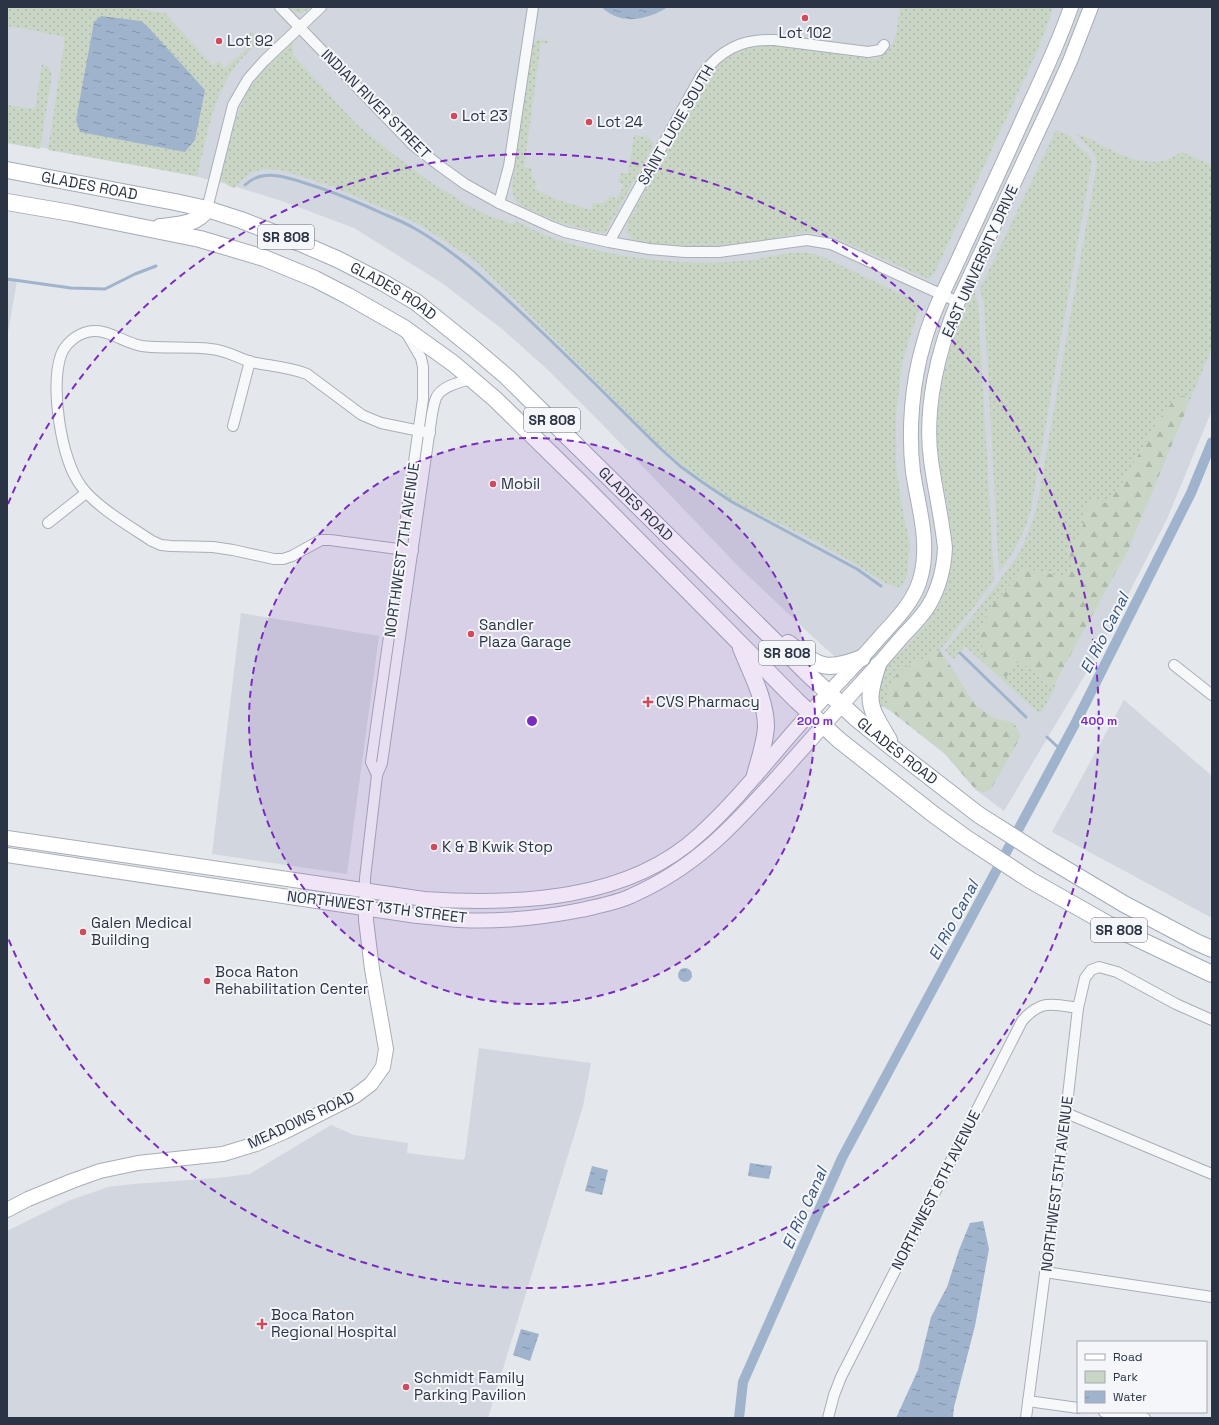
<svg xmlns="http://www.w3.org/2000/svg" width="1219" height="1425" viewBox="0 0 1219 1425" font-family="'Space Grotesk',sans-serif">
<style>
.built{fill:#d2d6de}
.green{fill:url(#green-dots)}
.forest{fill:url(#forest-firs)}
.water{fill:url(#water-ripples)}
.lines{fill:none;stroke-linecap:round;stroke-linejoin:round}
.stream{stroke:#9fb4cc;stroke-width:3}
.canal{stroke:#9fb4cc;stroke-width:10}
.street-casing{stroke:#a9aeb7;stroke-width:12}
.secondary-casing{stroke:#a9aeb7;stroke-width:16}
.primary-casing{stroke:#a3abb8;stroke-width:18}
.street{stroke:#f7f8fa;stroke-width:10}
.secondary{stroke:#fff;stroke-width:14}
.primary{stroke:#fff;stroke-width:16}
.ring{fill:none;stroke:#7b2cbf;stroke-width:2;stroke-dasharray:7 5}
.poi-dot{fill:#d1495b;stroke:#f4f6f9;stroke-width:1.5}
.labels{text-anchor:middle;stroke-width:4;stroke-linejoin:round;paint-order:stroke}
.shield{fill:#f4f6f9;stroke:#676e7b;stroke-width:1}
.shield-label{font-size:14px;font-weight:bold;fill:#2b3445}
.poi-label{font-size:15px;fill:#2b3445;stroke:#f4f6f9;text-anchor:start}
.street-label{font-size:15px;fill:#2b3445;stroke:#f4f6f9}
.water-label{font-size:16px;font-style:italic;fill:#34527a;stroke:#f4f6f9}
.centre{fill:#7b2cbf;stroke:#f4f6f9;stroke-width:2}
.ring-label{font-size:12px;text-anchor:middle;font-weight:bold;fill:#7b2cbf;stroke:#f4f6f9;stroke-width:4;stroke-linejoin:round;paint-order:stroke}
</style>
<defs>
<pattern id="green-dots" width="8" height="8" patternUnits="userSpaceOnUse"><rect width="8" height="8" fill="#c9d6c5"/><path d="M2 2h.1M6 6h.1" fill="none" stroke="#adb8ab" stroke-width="1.8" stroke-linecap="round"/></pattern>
<pattern id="forest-firs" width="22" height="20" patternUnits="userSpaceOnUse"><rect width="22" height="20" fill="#c9d6c5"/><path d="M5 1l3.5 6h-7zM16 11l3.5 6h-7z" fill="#adb8ab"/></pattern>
<pattern id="water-ripples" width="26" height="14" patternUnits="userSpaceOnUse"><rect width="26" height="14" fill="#9fb4cc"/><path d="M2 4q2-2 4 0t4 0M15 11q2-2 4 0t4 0" fill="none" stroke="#8293a7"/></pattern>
</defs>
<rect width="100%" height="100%" fill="#e4e7ec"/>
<g class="built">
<polygon points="7,7 1212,7 1212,410 1167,519 1098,653 1004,811 976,790 945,754 892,712 879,696 813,637 741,569 602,424 548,370 502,329 442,283 354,228 282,201 227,184 194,176 7,141"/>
<polygon points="7,279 17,281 7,338"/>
<polygon points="241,613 379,636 347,874 212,854"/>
<polygon points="1124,700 1212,776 1212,918 1052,832"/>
<polygon points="479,1048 591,1063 583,1106 488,1418 7,1418 7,1231 68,1201 108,1187 133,1184 218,1178 250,1174 331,1125 354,1135 408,1143 407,1153 463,1160 465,1157"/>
</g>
<g class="green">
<path d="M7,7h120l38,6 48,53 6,-5 6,7 27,-24 -6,-7 6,-5 8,8c-11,11 -22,21 -30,34 -19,30 -24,68 -33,102l-149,-26 17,-113 -26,-5v-1l-32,-5z"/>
<path d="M288,7h23c-9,8 -14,9 -23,0z"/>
<path d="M900,7h154l-18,47 -102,220 -4,4h-4l-95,-42c-23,-8 -46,1 -69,5 -36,6 -76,7 -112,2 -6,-1 -13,-1 -18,-4 -2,-2 -4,-5 -6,-7l2,-10 77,-142c16,-23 38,-33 66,-35l103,14c25,-10 22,-29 26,-52z"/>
<path d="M540,39l8,2 1,1v1h-8l-17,124 7,1v7l6,9 -3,5 23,11 34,10 2,-7h10l7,-7 7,3 7,-14 -6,-3 3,-9h7l6,-38 14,2 5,5v5l-48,86 -10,-1 -37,-10 -39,-17c-5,-4 -6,-11 -7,-18l21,-141 2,-4z"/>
<path d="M293,41v14l63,69 41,33 32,24 40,25 18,9 26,9 3,-3c14,7 27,14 42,19 50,16 114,25 167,22 11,-1 22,-1 33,-3 22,-4 41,-10 63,-3l84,40 15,9 -18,58 -6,52v50l5,36 9,44 -3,30 -6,13 -16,-5 -33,-21 -39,-22 -80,-39 -53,-38 -21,-19 -182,-182 -60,-39 -83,-36 -53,-17 -18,-1 -13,4 -16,15 -5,-2 -9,-7c7,-28 15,-67 30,-91 11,-18 28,-32 43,-47z"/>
<polygon points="42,64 48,67 52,75 40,149 7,143 7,105 35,109"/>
<path d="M1056,130l15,7 7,9 9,7 5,8 -61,348c-6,22 -16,42 -30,61h-2l-15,-266 -4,-15z"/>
<path d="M1076,134c11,2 19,8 29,13 17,9 37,17 57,14 7,-1 14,-6 20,-9l30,13v183l-23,54 -4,-6 -27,25 -40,69 -12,13h-19l-6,31 -13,13 2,10 3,5 -3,10 -9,4 -35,-7 -35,37 -13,30 6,14 -1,8 29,13 3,-9c14,2 21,12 30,22l11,-3 -3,11 -13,22 -75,-68 -11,13 -9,-8 53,-68 23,-33 10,-25 6,-19 60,-342c-1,-13 -13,-21 -21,-30z"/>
<path d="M974,290l4,14 16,274v3l-54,69 -42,22 -12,27 6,13 -17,-10c2,-8 4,-23 7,-30 4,-7 13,-14 19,-20 22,-25 42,-43 49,-78 8,-36 -5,-71 -10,-107 -9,-63 8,-120 32,-176z"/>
</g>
<g class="forest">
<path d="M1185,396l4,6 -6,16 -55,132 -72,131 -10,3c-9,-10 -17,-20 -31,-22l-3,9 -6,6 -8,-3 -15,-16 1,-8 -6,-14 13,-30 36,-37 34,7 9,-4 3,-10 -3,-5 -2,-10 13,-13 6,-31 8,-5 11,5 12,-13 40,-69 18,-24z"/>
<polygon points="940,650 976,706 994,718 1014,723 1021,736 991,789 984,792 976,790 945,754 892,712 886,699 891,683 898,672"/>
</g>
<g class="water">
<path d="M601,7h67c-12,8 -33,15 -47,11 -8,-2 -14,-6 -20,-11z"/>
<polygon points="101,16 141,21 148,27 205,90 195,140 185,152 80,132 76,120 94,22"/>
<circle cx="685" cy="975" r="7"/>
<polygon points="750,1163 772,1166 769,1179 748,1176"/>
<polygon points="592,1166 608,1170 602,1195 585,1191"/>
<polygon points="983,1221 989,1249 975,1326 954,1407 953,1418 896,1418 918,1370 931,1317 947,1287 959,1250 970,1223"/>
<polygon points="521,1329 539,1334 530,1361 513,1355"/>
</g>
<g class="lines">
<g class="stream">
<path d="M245,185c18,-18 45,-7 66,0 26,8 51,19 75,30 10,4 19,8 28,13 42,24 78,57 113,90 46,43 89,87 134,131l19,17 22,16 30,20 125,67 24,17"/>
<polyline points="7,279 71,288 105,289 135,274 156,266"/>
<polyline points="960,653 1026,717"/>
<polyline points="1047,737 1061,750"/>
</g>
<polyline class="canal" points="739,1418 743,1382 842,1158 1076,722 1191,493 1212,442"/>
<defs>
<g id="street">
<polyline points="280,7 413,145 440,166 465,184 499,203 552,227 565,232 609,242 649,249 685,252 719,252 807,240 831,244 958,302"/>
<polyline points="499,203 509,166 533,7"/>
<polyline points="207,209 233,105 248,79 264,61 321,7"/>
<path d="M609,242l92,-166c19,-26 40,-37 73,-36l94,12 12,-2 4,-5"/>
<polyline points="233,426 250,361"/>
<polyline points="48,523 86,493"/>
<path d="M413,551l-83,-11h-9l-29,16 -9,3h-9l-41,-9 -20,-3 -42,-1 -10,-1 -9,-4c-21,-14 -57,-35 -71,-55 -20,-26 -31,-100 -20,-131 4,-11 15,-20 26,-23 20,-5 36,11 55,14 23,3 46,0 69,3 15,1 27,9 40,13 19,4 38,5 56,12l55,41 19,8 49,10"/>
<polyline points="1174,665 1212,695"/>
<polyline points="377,775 371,762 423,399 423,367 421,358 407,334"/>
<path d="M365,891v-13l12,-103 5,-12 50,-349c1,-5 2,-11 4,-16 5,-12 24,-16 36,-19"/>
<polyline points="1066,1113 1212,1174"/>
<polyline points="1045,1272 1212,1297"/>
<polyline points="1028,1401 1078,1408"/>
<polyline points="1104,1412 1145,1418"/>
<path d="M828,1418l6,-23 7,-18 181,-356c19,-22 31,-17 56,-13"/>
<polyline points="1026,1418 1066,1113 1078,1008 1085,978 1091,970 1099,967 1117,972 1176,1004 1212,1020"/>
</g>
<g id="secondary">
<path d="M7,838l417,61c93,6 204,2 276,-65 44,-40 80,-90 121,-133 20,-21 40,-42 59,-64 17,-19 35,-36 41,-61 9,-35 -3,-70 -8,-104 -5,-41 -1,-90 11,-130 9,-33 27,-65 41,-97 21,-45 42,-90 62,-135 16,-34 32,-68 44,-103"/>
<path d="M7,855l410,61c14,1 28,3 42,4 41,2 82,-2 122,-10 17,-4 35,-7 50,-14 66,-29 103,-71 150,-123 24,-27 48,-54 72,-81 17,-18 33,-36 49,-55 9,-10 20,-20 27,-32 10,-17 15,-37 16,-57 -3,-29 -10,-58 -14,-88 -7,-52 7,-110 27,-158l90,-192 22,-49 21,-54"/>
<polyline points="7,1210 28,1199 72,1181 100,1171 138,1163 223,1154 256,1144 284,1132 355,1096 371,1084 383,1067 386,1049 372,969 366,920 366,900"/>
</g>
<g id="primary">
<path id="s1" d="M7,170l168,32 32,7 34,11 59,23 37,16 45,23 34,20 57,46 34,29 302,298 48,44 38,31 84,65 63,40 82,49 72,38 16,7"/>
<polyline points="7,202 71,213 200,239 264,258 315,279 348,296 404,328 454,364 495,399 585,487 796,700 839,740 933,814 966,838 1030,880 1113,927 1212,974"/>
<path d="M160,227c17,-2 37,-2 47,-18"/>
<path d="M788,643c31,23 35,30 74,15"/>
<path d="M741,648c10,25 25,52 25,79 -1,16 -7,33 -11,48"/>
<path d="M878,665c-13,38 -9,41 11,75"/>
</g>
</defs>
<use href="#street" class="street-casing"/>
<use href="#secondary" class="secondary-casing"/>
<use href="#primary" class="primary-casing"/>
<use href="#street" class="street"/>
<use href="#secondary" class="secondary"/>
<use href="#primary" class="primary"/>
</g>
<circle cx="532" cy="721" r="283" fill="#7b2cbf" fill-opacity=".12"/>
<g class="ring">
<circle cx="532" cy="721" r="283"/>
<path d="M8 504A567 567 0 1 1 8 938"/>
</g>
<g class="poi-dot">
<circle cx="805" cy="18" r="4"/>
<circle cx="219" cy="41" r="4"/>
<circle cx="454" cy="116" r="4"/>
<circle cx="589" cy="122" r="4"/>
<circle cx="493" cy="484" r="4"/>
<circle cx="471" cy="634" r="4"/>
<path d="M646 696h4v4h4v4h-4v4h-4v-4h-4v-4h4z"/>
<circle cx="434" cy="847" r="4"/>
<circle cx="83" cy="932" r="4"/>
<circle cx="207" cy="981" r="4"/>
<path d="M260 1318h4v4h4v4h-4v4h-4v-4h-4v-4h4z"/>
<circle cx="406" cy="1387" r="4"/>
</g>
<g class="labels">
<g class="shield">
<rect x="258" y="225" width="56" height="24" rx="3"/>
<rect x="524" y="408" width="56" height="24" rx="3"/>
<rect x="759" y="641" width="56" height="24" rx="3"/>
<rect x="1091" y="918" width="56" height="24" rx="3"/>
</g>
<g class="shield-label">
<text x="286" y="242">SR 808</text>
<text x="552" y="425">SR 808</text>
<text x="787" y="658">SR 808</text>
<text x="1119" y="935">SR 808</text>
</g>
<g class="poi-label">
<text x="805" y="38" text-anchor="middle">Lot 102</text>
<text x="227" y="46">Lot 92</text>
<text x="462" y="121">Lot 23</text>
<text x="597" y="127">Lot 24</text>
<text x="501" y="489">Mobil</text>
<text x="479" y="630">Sandler<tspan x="479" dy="17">Plaza Garage</tspan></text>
<text x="656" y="707">CVS Pharmacy</text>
<text x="442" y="852">K &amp; B Kwik Stop</text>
<text x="91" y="928">Galen Medical<tspan x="91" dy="17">Building</tspan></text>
<text x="215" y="977">Boca Raton<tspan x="215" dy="17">Rehabilitation Center</tspan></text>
<text x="271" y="1320">Boca Raton<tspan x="271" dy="17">Regional Hospital</tspan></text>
<text x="414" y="1383">Schmidt Family<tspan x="414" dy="17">Parking Pavilion</tspan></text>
</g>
<g class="street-label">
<text transform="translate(376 104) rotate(45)" y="5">INDIAN RIVER STREET</text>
<text transform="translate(676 125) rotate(-60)" y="5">SAINT LUCIE SOUTH</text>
<text dy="5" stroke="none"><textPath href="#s1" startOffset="84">GLADES ROAD</textPath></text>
<text transform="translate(980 261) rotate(-66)" y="5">EAST UNIVERSITY DRIVE</text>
<text dy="5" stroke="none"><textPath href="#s1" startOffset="408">GLADES ROAD</textPath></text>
<text dy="5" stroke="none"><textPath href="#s1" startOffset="732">GLADES ROAD</textPath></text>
<text transform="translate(402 550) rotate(-82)" y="5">NORTHWEST 7TH AVENUE</text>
<text dy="5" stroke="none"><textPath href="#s1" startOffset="1092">GLADES ROAD</textPath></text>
<text transform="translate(377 907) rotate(7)" y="5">NORTHWEST 13TH STREET</text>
<text transform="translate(301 1120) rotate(-25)" y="5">MEADOWS ROAD</text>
<text transform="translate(1057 1184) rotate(-83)" y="5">NORTHWEST 5TH AVENUE</text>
<text transform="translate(936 1190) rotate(-63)" y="5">NORTHWEST 6TH AVENUE</text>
</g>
<g class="water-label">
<text transform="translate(1104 633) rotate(-63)" y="6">El Rio Canal</text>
<text transform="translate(953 920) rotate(-62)" y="6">El Rio Canal</text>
<text transform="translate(804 1208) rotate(-66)" y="6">El Rio Canal</text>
</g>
</g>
<circle cx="532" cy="721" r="6" class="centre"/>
<g class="ring-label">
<text x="815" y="725">200 m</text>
<text x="1099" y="725">400 m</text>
</g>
<rect width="1219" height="1425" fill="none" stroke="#2b3445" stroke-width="16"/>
<rect x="1077" y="1341" width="130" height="72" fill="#f4f6f9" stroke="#a4a8b1"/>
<rect x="1085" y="1354" width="20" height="6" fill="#ffffff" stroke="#a4a8b1"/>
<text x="1113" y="1361" font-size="12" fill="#2b3445">Road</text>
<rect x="1085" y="1371" width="20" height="12" fill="#c9d6c5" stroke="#a4a8b1"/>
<text x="1113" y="1381" font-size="12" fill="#2b3445">Park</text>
<rect x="1085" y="1391" width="20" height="12" fill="url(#water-ripples)" stroke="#a4a8b1"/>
<text x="1113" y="1401" font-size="12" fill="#2b3445">Water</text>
</svg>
